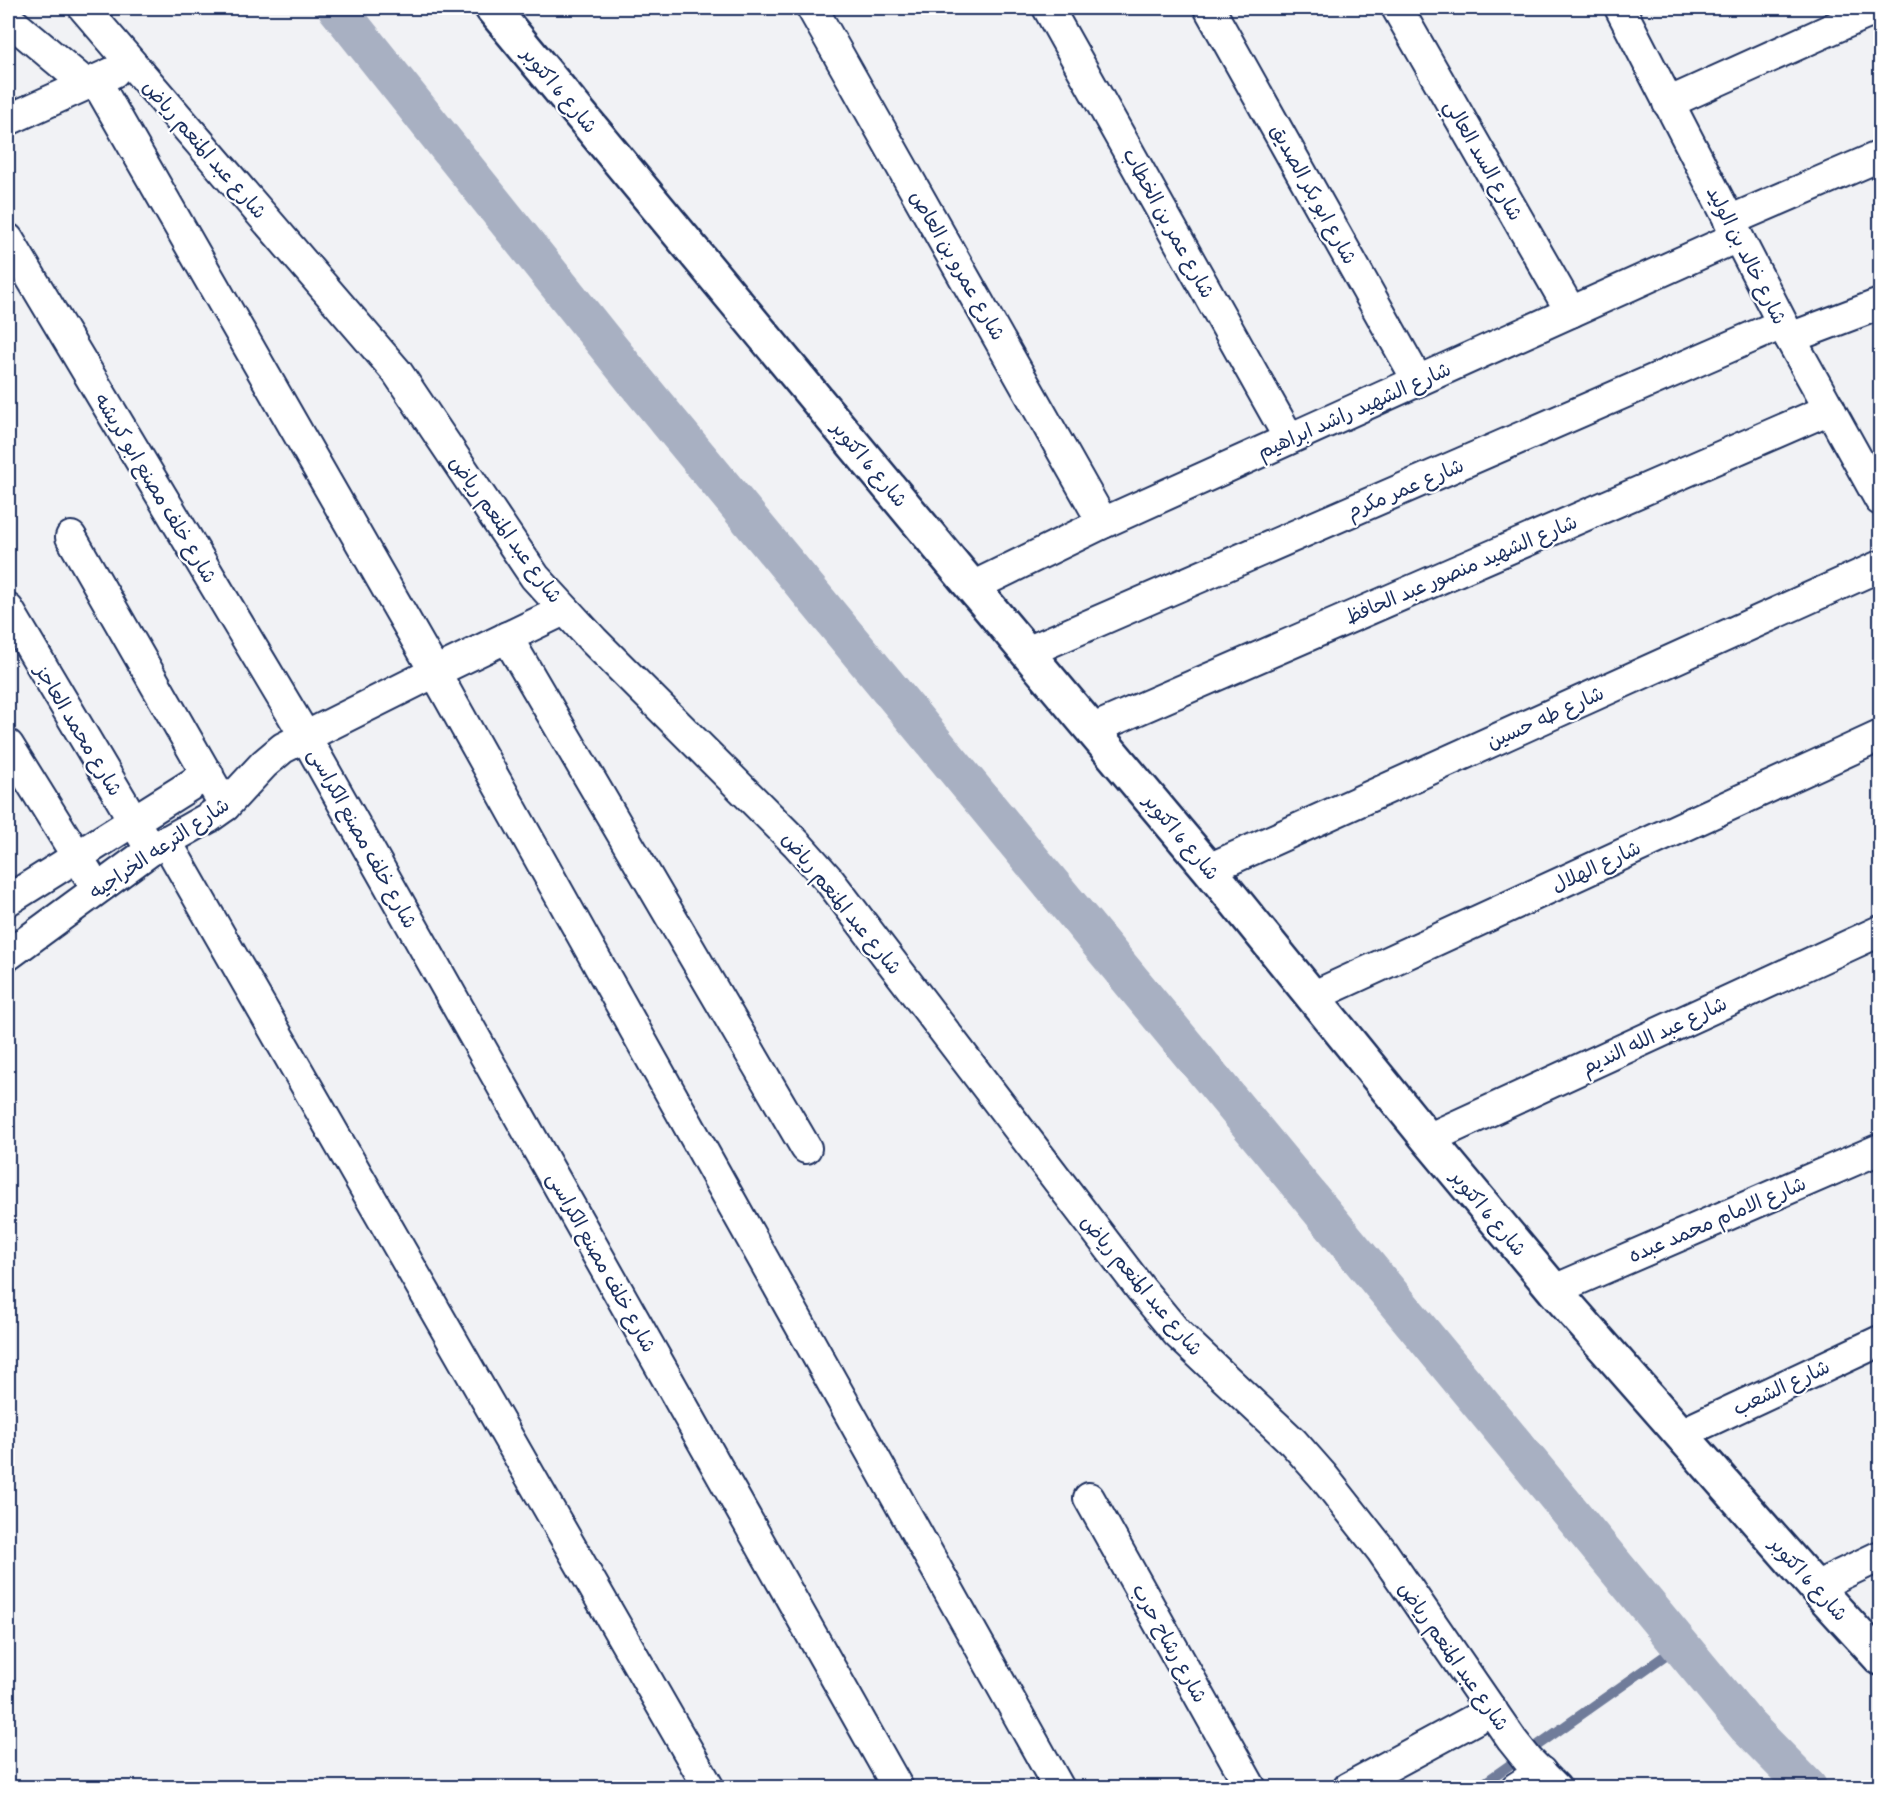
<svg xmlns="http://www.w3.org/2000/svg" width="1888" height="1795" viewBox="0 0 1888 1795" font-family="Dekko,'Playpen Sans Arabic',sans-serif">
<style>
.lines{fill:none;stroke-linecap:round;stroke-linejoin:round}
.stream{stroke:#707c9a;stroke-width:10}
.canal{stroke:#a8b0c2;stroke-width:39}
.minor-casing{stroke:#1b2f5e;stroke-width:34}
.secondary-casing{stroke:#1b2f5e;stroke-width:38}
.minor{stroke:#fff;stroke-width:30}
.secondary{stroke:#fff;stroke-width:33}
.labels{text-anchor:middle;stroke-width:4.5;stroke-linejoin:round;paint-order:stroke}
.street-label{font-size:20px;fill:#1b2f5e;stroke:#fff}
</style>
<rect width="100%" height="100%" fill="#f1f2f5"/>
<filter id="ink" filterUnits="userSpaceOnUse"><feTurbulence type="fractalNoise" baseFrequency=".0167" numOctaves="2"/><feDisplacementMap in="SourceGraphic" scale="12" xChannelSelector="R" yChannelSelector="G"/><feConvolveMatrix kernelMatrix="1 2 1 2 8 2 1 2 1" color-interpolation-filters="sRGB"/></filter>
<g filter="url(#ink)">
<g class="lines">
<polyline class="stream" points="1477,1788 1680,1645"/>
<polyline class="canal" points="337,8 637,383 1747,1726 1808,1788"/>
<defs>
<g id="minor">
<polyline points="84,8 397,372 535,577 593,640 797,844 829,880 1140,1288 1177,1333 1293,1442 1323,1476 1382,1551 1512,1740 1528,1760 1556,1788"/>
<polyline points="812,8 1103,523"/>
<polyline points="1048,8 1289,438"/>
<polyline points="1209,8 1418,381"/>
<polyline points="1397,8 1571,312"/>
<polyline points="1620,8 1790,338 1880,500"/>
<polyline points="8,19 87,85"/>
<polyline points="96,81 435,672 1059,1788"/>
<polyline points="1668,103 1836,27 1880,8"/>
<polyline points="8,120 114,72"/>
<polyline points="1729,221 1880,156"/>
<polyline points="8,239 305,736 898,1788"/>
<polyline points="1790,338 1880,304"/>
<polyline points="71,537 225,806"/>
<polyline points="972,587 1103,523 1737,237"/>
<polyline points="8,609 151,850"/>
<polyline points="507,637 806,1148"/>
<polyline points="1027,652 1782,324"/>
<polyline points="1093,729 1830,409"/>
<polyline points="8,745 88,874"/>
<polyline points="166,841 709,1788"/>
<polyline points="1209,869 1880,566"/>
<polyline points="8,900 208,774"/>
<polyline points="8,955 151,850 208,818 225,806 264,764 283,748 435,672 564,610"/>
<polyline points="1312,997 1880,736"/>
<polyline points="1428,1139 1880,931"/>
<polyline points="1554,1290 1880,1149"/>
<polyline points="1681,1434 1880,1341"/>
<polyline points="1089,1498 1251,1788"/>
<polyline points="1815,1587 1880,1556"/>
<polyline points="1348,1788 1492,1710"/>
<polyline points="1516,1788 1541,1772"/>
</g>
<polyline id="secondary" points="492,8 972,587 1209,869 1428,1139 1554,1290 1815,1587 1880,1658"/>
</defs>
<use href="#minor" class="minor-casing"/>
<use href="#secondary" class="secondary-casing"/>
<use href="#minor" class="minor"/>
<use href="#secondary" class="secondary"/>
</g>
</g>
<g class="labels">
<g class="street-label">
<text transform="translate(560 90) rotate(50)" y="7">شارع 6 اكتوبر</text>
<text transform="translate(205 149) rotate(49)" y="7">شارع عبد المنعم رياض</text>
<text transform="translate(1484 160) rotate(60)" y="7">شارع السد العالي</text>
<text transform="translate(1314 194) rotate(61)" y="7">شارع ابو بكر الصديق</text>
<text transform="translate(1169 223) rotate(61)" y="7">شارع عمر بن الخطاب</text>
<text transform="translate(1747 255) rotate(63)" y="7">شارع خالد بن الوليد</text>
<text transform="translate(958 265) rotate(60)" y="7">شارع عمرو بن العاص</text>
<text transform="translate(1354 410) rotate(-24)" y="7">شارع الشهيد راشد ابراهيم</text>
<text transform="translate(870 464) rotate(50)" y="7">شارع 6 اكتوبر</text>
<text transform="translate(156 488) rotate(59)" y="7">شارع خلف مصنع ابو كريشه</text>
<text transform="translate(1405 488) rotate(-23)" y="7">شارع عمر مكرم</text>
<text transform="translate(506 529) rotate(54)" y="7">شارع عبد المنعم رياض</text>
<text transform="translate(1461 569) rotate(-23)" y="7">شارع الشهيد منصور عبد الحافظ</text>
<text transform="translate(1545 717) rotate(-24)" y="7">شارع طه حسين</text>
<text transform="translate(79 730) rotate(59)" y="7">شارع محمد العاجز</text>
<text transform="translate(1182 837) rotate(50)" y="7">شارع 6 اكتوبر</text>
<text transform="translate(363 838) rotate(61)" y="7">شارع خلف مصنع الكراسى</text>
<text transform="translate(159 848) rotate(-34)" y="7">شارع الترعه الخراجيه</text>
<text transform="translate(1596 866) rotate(-25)" y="7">شارع الهلال</text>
<text transform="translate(842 903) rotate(51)" y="7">شارع عبد المنعم رياض</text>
<text transform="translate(1654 1035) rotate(-25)" y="7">شارع عبد الله النديم</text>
<text transform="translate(1489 1213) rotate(50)" y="7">شارع 6 اكتوبر</text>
<text transform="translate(1717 1219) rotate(-23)" y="7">شارع الامام محمد عبده</text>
<text transform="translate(602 1262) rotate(61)" y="7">شارع خلف مصنع الكراسى</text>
<text transform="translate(1142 1285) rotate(50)" y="7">شارع عبد المنعم رياض</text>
<text transform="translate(1781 1387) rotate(-25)" y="7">شارع الشعب</text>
<text transform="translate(1809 1579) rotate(48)" y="7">شارع 6 اكتوبر</text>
<text transform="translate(1170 1643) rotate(61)" y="7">شارع رشاح حرب</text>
<text transform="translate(1454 1656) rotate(55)" y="7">شارع عبد المنعم رياض</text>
</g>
</g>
<rect width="1888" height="1795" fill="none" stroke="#fff" stroke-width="30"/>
<rect x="15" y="15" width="1858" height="1765" fill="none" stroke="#1b2f5e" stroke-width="2" filter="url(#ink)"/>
</svg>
